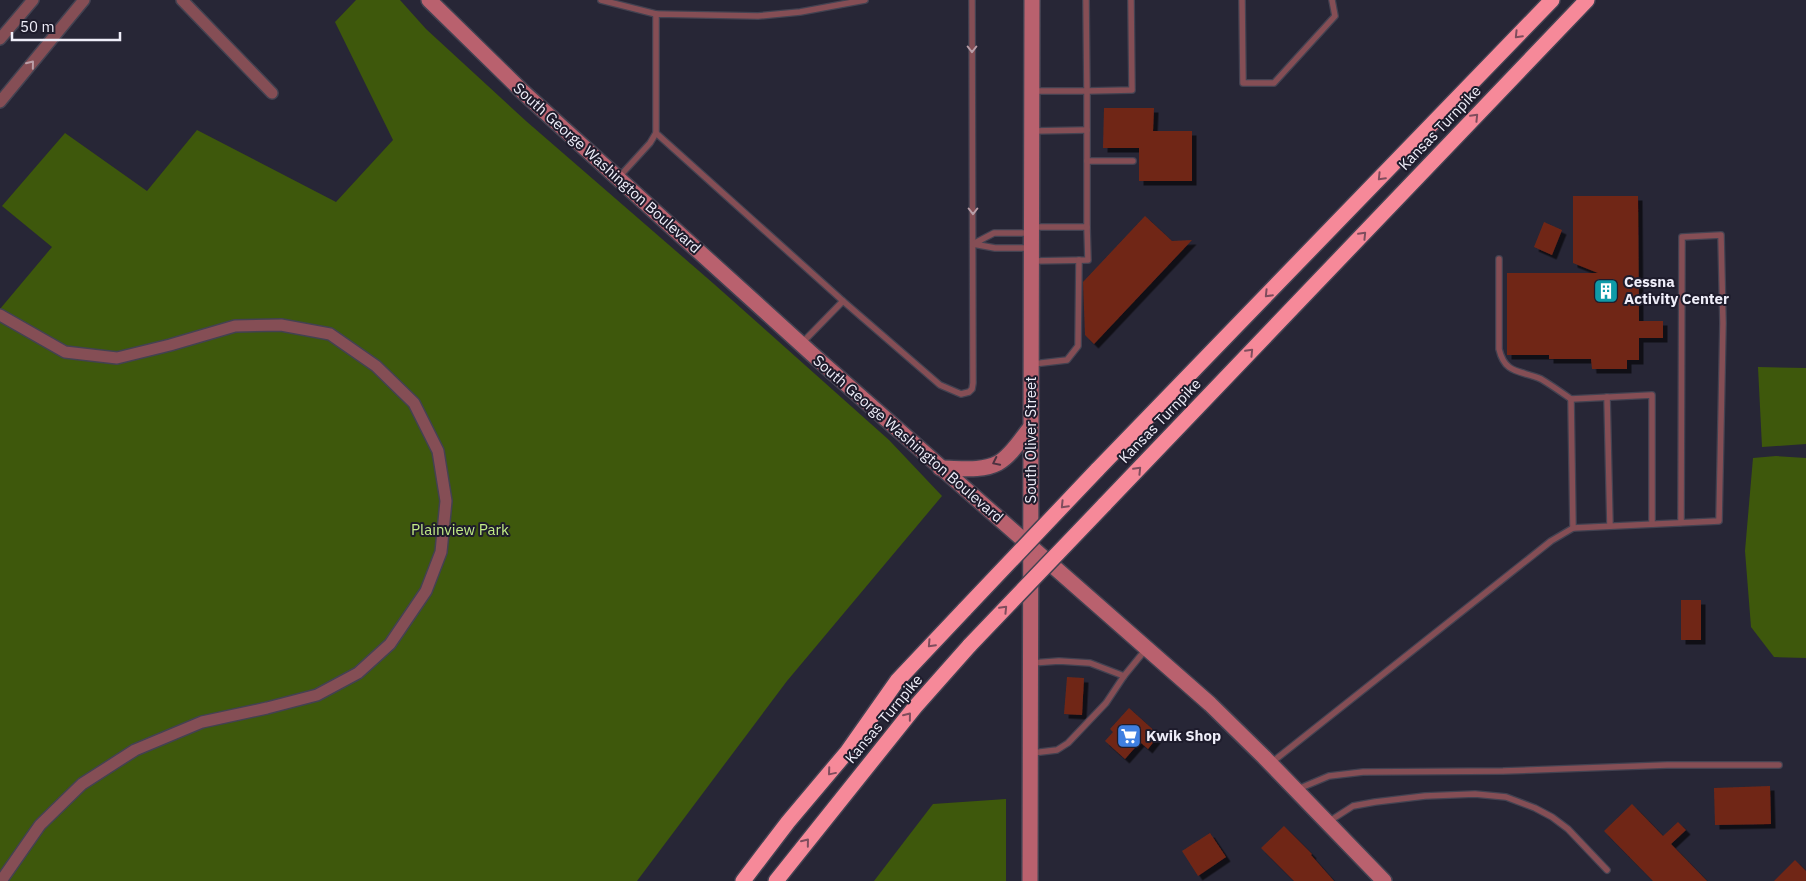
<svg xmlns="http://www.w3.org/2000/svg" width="1806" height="881" viewBox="0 0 1806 881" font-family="'IBM Plex Sans',sans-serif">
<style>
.green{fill:#3e580c}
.building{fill:#6f2718;filter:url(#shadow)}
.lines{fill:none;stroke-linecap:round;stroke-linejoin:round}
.lane-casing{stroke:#434251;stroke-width:8}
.street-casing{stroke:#434251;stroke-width:14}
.secondary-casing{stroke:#434251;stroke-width:18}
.highway-casing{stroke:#434251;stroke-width:18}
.lane{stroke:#854e55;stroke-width:5.5}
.street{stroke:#854e55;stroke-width:11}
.secondary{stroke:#b9616e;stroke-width:15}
.highway{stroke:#f68999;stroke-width:15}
.highway-bridge-casing{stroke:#434251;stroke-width:18;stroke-linecap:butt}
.highway-bridge{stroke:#f68999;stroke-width:15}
.oneway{stroke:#7f4d5d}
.oneway2{stroke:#ba9ea7}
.oneway3{stroke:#4c3140}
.labels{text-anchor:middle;stroke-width:4;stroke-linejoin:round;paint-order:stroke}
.street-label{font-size:15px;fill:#efeef9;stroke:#1e1c2c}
.poi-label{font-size:15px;font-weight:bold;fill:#efeef9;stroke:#1e1c2c;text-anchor:start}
.park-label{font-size:15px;fill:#c2ec86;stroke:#1e1c2c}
</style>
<defs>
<filter id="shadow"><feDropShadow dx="4.5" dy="4.5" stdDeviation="0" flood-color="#0009"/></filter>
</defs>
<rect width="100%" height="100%" fill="#272636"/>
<g class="green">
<polygon points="356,0 400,0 426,29 526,121 714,284 889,440 942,496 787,681 637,881 0,881 0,309 52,247 2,206 65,133 147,191 197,130 336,202 393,140 335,22"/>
<polygon points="1758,367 1806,368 1806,444 1762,447"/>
<polygon points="1776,456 1806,458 1806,658 1774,657 1751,627 1745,551 1753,458"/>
<polygon points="1006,799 1006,881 874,881 933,804"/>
</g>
<g class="building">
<polygon points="1104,108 1154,108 1153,131 1192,131 1192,181 1139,181 1139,148 1103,148"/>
<polygon points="1573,196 1638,196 1639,321 1663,321 1663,338 1639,338 1639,360 1627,360 1627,369 1592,369 1591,359 1549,359 1549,355 1507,355 1507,273 1598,273 1573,263"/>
<polygon points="1145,216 1172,241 1192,240 1094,344 1085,335 1083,282"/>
<polygon points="1544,222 1562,230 1552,255 1534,247"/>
<rect x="1681" y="600" width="20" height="40"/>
<polygon points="1067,677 1084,678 1082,715 1064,714"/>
<polygon points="1129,708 1159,735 1148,749 1140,742 1125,759 1105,741 1113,732 1110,729"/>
<polygon points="1770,786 1771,824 1715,825 1714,788"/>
<polygon points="1632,804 1663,836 1678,822 1686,830 1671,844 1707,881 1653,881 1604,831"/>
<polygon points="1284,826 1312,854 1311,855 1334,881 1294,881 1261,848"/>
<polygon points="1210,833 1226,857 1198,876 1182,851"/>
<polygon points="1795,860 1806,871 1806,881 1774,881"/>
</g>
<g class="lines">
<defs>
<g id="lane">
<polyline points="601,0 656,14"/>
<polyline points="1242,0 1243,83 1274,83 1335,16 1332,0"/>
<polyline points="1032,91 1087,91 1086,0"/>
<polyline points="1032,131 1087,130"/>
<polyline points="656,133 843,301 940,385 961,394 969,392 972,389 973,383 972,0"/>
<polyline points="1087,161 1133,161"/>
<polyline points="619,177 650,143 656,133 656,14 758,16 800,12 865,0"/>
<polyline points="1033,227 1087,227 1087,91 1132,90 1131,0"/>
<polyline points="1031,233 994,233 973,244 995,248 1031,248"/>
<path d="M1499,259v90c6,26 22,21 42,30 10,6 20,13 30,20l2,129"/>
<polyline points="1031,261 1088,260 1087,227"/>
<polyline points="802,343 843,301"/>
<polyline points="1033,364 1067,360 1078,346 1079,260"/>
<polyline points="1607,397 1610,526"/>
<polyline points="1571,399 1652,395 1652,524"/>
<polyline points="1032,663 1059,661 1090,663 1124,676"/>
<polyline points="1032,753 1057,750 1068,743 1106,703 1124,676 1146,649"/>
<polyline points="1271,763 1551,541 1573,528 1719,521 1723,323 1721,235 1682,237 1681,523"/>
<polyline points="1298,789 1329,776 1363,772 1503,771 1667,765 1779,765"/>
<polyline points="1328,822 1353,806 1375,802 1425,796 1475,794 1506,797 1535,808 1552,817 1568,829 1607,870"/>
</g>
<g id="street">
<polyline points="182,0 272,93"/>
<polyline points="0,39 33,0"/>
<polyline points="0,102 84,0"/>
<polyline points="0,315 65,352 117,358 170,345 235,326 281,325 330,334 376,366 414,403 438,451 446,501 441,552 426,591 390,644 358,673 317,695 267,708 202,722 135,750 82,784 40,825 1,881"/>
</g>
<g id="secondary">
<polyline points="429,0 523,92 812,354 1210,704 1264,757 1384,881"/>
<path d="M940,468c19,0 41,4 58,-5 13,-7 23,-24 32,-35"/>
<polyline points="1030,881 1032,0"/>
</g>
<g id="highway">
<polyline points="1097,470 1552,0"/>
<polyline points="1104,505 1587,0"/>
<polyline points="743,881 788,822 847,752 897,681 965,609"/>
<polyline points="776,881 915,707 970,645"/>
</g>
</defs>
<use href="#lane" class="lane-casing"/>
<use href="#street" class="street-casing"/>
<use href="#secondary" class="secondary-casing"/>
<use href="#highway" class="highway-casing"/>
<use href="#lane" class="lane"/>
<use href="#street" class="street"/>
<use href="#secondary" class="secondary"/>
<use href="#highway" class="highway"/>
<defs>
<g id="highway-bridge">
<polyline points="965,609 1097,470"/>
<polyline points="970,645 1104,505"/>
</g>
</defs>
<use href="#highway-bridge" class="highway-bridge-casing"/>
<use href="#highway-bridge" class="highway-bridge"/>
</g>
<defs><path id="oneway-chevron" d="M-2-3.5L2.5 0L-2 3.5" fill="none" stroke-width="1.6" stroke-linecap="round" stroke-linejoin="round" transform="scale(1.25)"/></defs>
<g class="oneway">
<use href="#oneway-chevron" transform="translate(1518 35) rotate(134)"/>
<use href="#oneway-chevron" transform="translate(1475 117) rotate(-46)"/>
<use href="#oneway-chevron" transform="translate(1381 177) rotate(134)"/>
<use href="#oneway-chevron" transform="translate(1363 235) rotate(-46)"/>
<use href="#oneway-chevron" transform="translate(1268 294) rotate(134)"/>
<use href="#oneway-chevron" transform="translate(1250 352) rotate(-46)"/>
<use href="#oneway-chevron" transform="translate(1138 470) rotate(-46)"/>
<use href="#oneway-chevron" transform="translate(1064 505) rotate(134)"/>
<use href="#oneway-chevron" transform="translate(1004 609) rotate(-46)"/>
<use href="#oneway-chevron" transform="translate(931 644) rotate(133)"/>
<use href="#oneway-chevron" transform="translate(908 716) rotate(-51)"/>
<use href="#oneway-chevron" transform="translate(831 772) rotate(130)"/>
<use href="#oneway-chevron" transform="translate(806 842) rotate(-51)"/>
</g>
<g class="oneway2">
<use href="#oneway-chevron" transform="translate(972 49) rotate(90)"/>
<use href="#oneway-chevron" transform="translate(31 64) rotate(-51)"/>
<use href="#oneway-chevron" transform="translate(973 211) rotate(90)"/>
</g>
<use class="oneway3" href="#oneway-chevron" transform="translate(996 462) rotate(154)"/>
<defs>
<symbol id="building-square" viewBox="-11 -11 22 22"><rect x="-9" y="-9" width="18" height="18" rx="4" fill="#0f9aa8" stroke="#1e1c2c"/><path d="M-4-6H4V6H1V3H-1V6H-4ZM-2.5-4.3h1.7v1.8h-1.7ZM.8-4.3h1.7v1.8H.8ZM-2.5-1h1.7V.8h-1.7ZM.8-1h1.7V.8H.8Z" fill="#fff"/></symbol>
<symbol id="supermarket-square" viewBox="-11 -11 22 22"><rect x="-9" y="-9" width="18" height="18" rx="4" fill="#3f7fe0" stroke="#1e1c2c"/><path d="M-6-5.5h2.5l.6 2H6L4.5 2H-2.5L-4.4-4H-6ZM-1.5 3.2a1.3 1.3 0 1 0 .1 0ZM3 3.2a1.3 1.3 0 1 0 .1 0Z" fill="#fff"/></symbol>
</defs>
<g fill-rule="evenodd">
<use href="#building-square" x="1592" y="277" width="28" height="28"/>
<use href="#supermarket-square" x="1115" y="722" width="28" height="28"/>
</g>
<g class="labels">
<g class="street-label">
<text transform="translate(1440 128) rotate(-46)" y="5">Kansas Turnpike</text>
<text transform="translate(607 168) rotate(42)" y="5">South George Washington Boulevard</text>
<text transform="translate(1160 421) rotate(-46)" y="5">Kansas Turnpike</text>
<text transform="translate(908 439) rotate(41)" y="5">South George Washington Boulevard</text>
<text transform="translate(1031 440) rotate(-90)" y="5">South Oliver Street</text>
<text transform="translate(884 719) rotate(-50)" y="5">Kansas Turnpike</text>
</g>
<g class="poi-label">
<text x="1624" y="287">Cessna<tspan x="1624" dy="17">Activity Center</tspan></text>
<text x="1146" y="741">Kwik Shop</text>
</g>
<g class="park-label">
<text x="460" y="535">Plainview Park</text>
</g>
</g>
<path d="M12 32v8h108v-8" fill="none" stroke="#efeef9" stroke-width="2.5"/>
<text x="20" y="32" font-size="15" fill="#efeef9" stroke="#1e1c2c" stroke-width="4" paint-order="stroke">50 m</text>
</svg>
